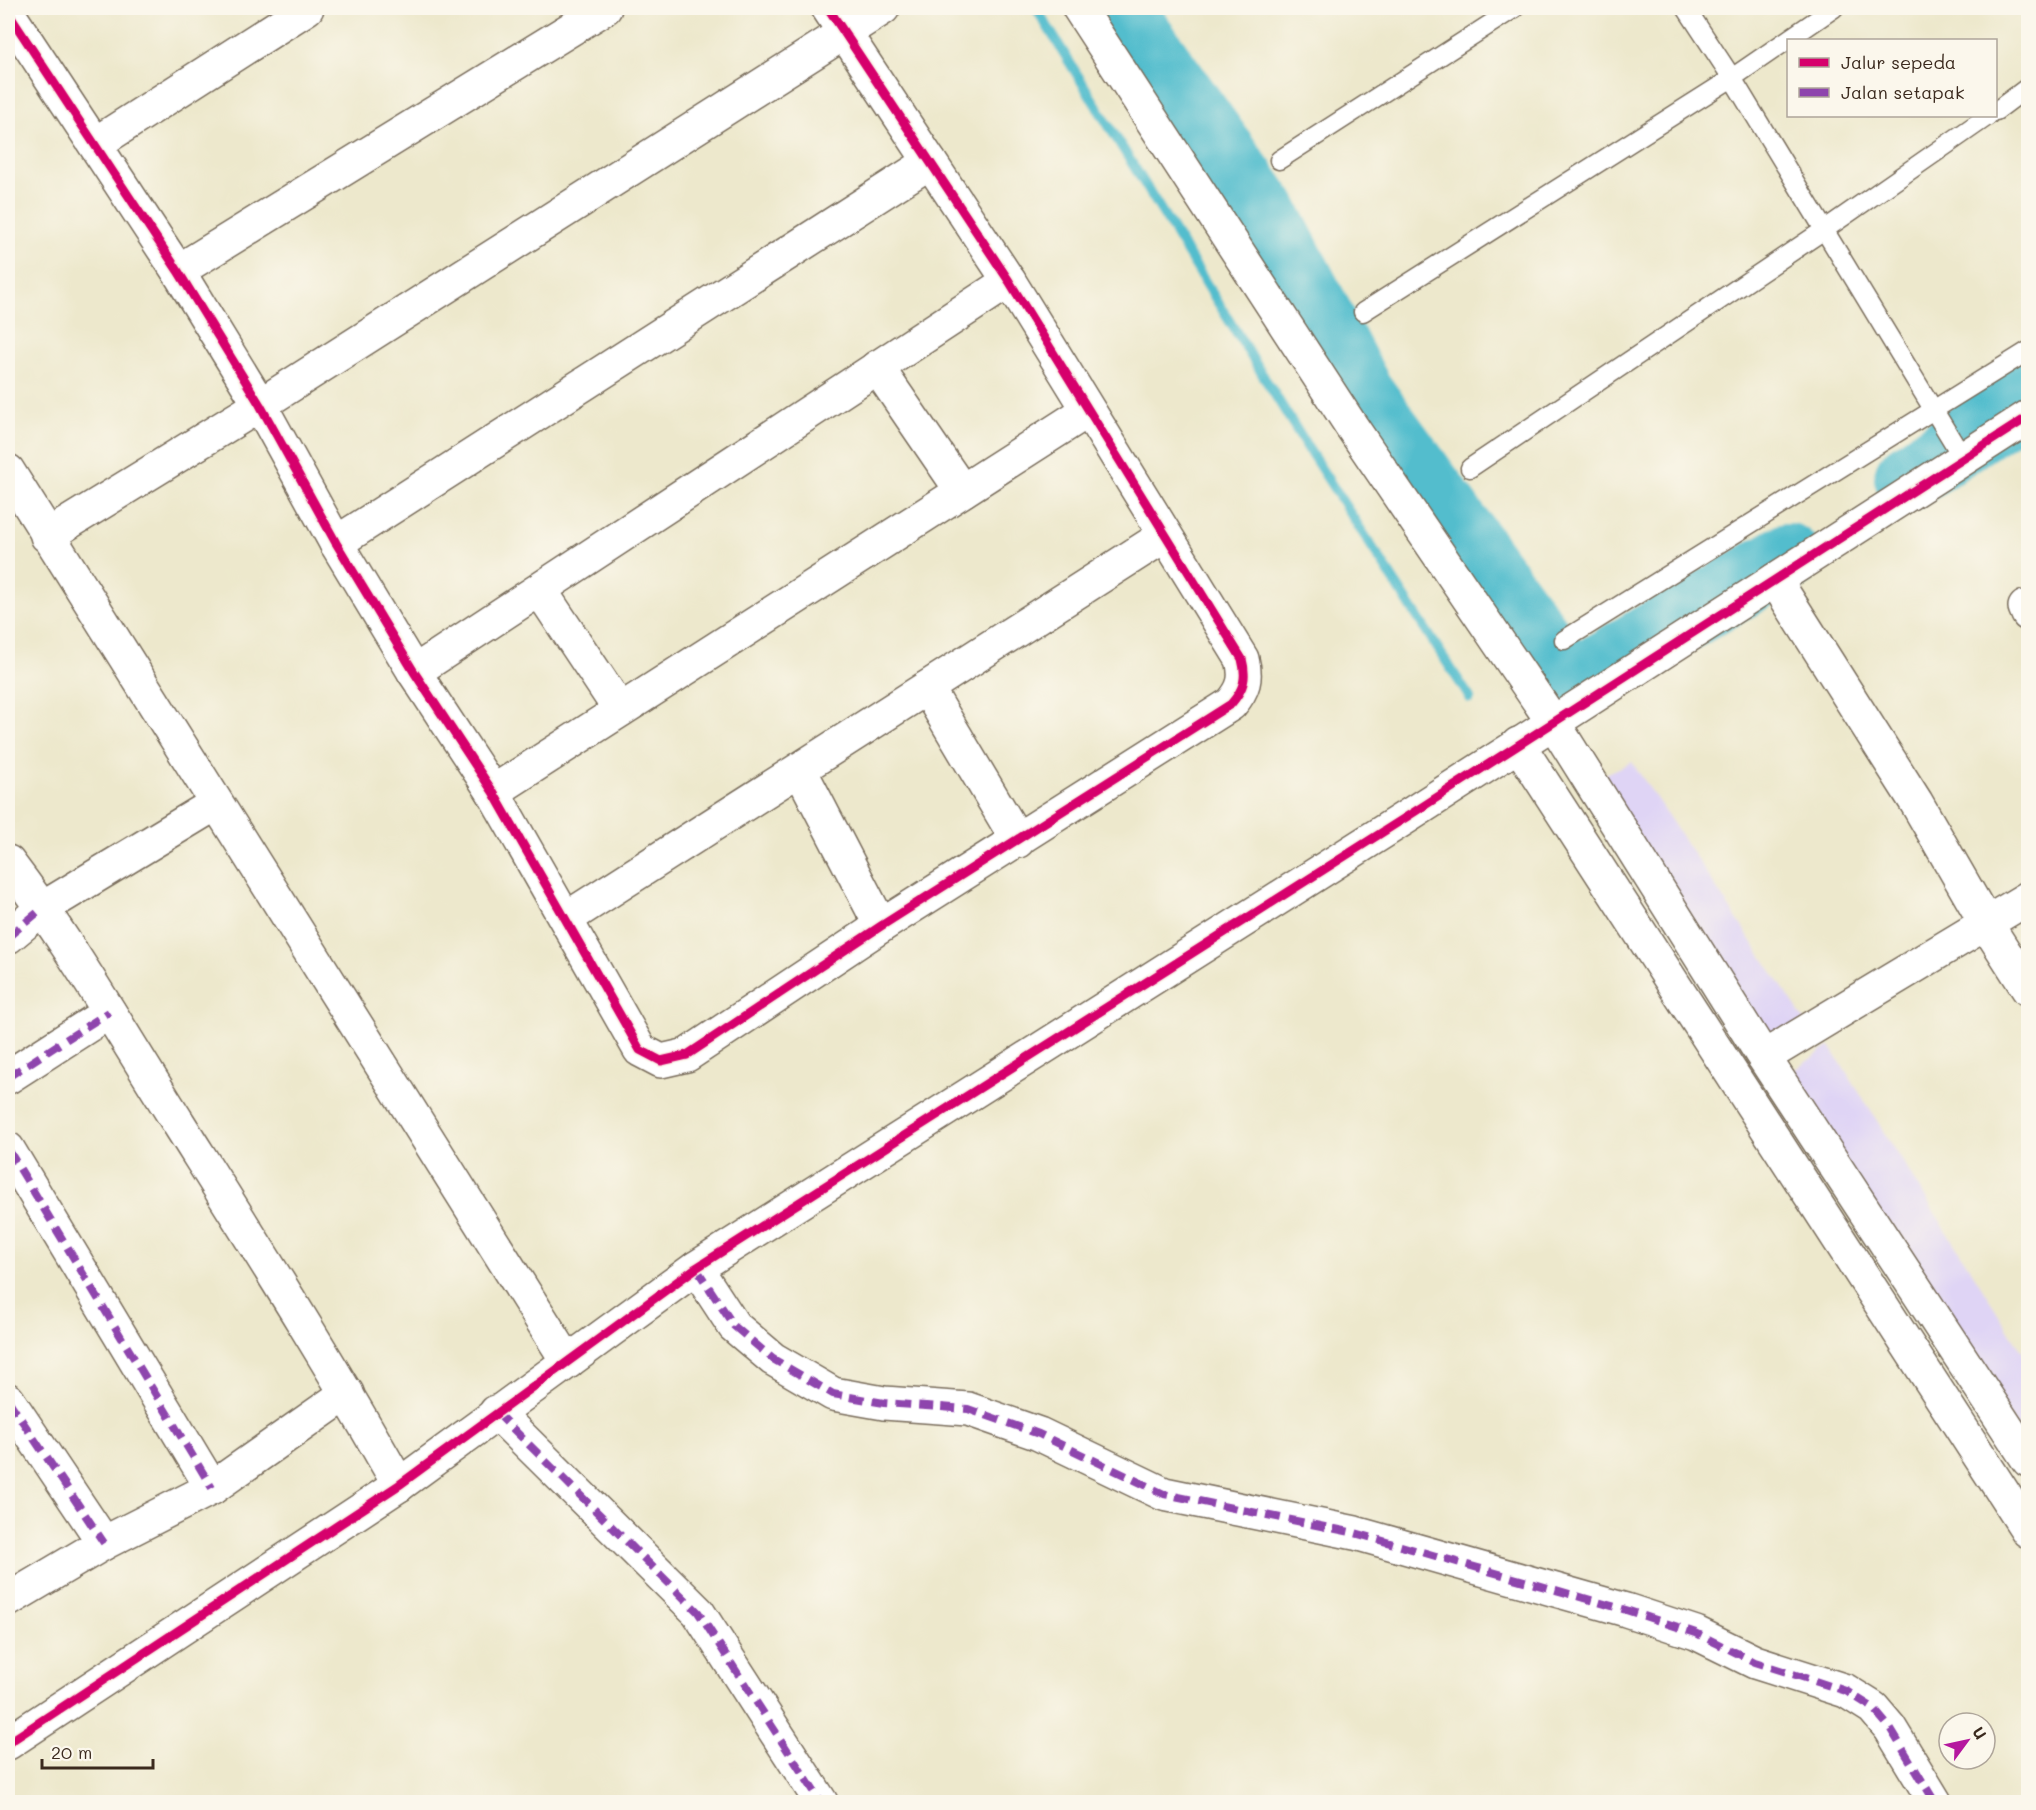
<svg xmlns="http://www.w3.org/2000/svg" width="2036" height="1810" viewBox="0 0 2036 1810" font-family="Mali,sans-serif">
<style>
.built{fill:#dfd4f5}
.lines{fill:none;stroke-linecap:round;stroke-linejoin:round}
.stream{stroke:#52bdcd;stroke-width:10}
.river{stroke:#52bdcd;stroke-width:68}
.lane-casing{stroke:#796c5b;stroke-width:21}
.street-casing{stroke:#796c5b;stroke-width:36}
.lane{stroke:#fff;stroke-width:18}
.street{stroke:#fff;stroke-width:33}
.quiet{stroke:#8e44ad;stroke-width:8;stroke-dasharray:15 8;stroke-linecap:butt}
.cycleway-casing{stroke:#fbf7ec;stroke-width:13}
.cycleway{stroke:#d6006c;stroke-width:9}
</style>
<rect width="100%" height="100%" fill="#fbf7ec"/>
<filter id="ink" filterUnits="userSpaceOnUse"><feTurbulence type="fractalNoise" baseFrequency=".0167" numOctaves="2"/><feDisplacementMap in="SourceGraphic" scale="12" xChannelSelector="R" yChannelSelector="G"/><feConvolveMatrix kernelMatrix="1 2 1 2 8 2 1 2 1" color-interpolation-filters="sRGB"/></filter>
<filter id="wash" filterUnits="userSpaceOnUse"><feTurbulence type="fractalNoise" baseFrequency=".008" numOctaves="4" result="noise"/><feDisplacementMap in="SourceGraphic" scale="24" xChannelSelector="R" yChannelSelector="G"/><feGaussianBlur stdDeviation="1.35" result="paint"/><feColorMatrix in="noise" values="0 0 0 0 0 0 0 0 0 0 0 0 0 0 0 0 0 1.4 0 .05"/><feComposite in="paint" operator="in"/></filter>
<g filter="url(#wash)">
<rect width="100%" height="100%" fill="#ede8cc"/>
<g class="built">
<polygon points="1632,762 1807,1024 1769,1046 1595,779"/>
<polygon points="1830,1046 2028,1361 2028,1445 1788,1074"/>
</g>
<g class="lines">
<polyline class="stream" points="1036,8 1311,453 1470,698"/>
<g class="river">
<polyline points="1119,8 1264,211 1359,392 1571,684 1788,557"/>
<polyline points="1908,477 2028,395"/>
</g>
</g>
</g>
<g filter="url(#ink)">
<g class="lines">
<defs>
<g id="lane">
<polyline points="1686,8 1732,78 1964,460"/>
<polyline points="1996,111 2028,87"/>
<polyline points="1279,160 1515,8"/>
<polyline points="1363,312 1732,78 1834,8"/>
<polyline points="1470,468 1824,230 1988,116"/>
<polyline points="1564,640 2028,351"/>
</g>
<g id="street">
<polyline points="1079,8 1352,427 1553,722 1761,1053 2028,1460"/>
<path d="M8,13l170,258 82,134 76,138 78,129 79,120 147,258 21,11 26,-6 194,-129 350,-222c13,-15 16,-26 11,-45l-233,-378 -181,-273"/>
<polyline points="95,144 307,8"/>
<polyline points="178,271 605,8"/>
<polyline points="877,367 962,491"/>
<polyline points="8,471 568,1362"/>
<polyline points="47,536 260,405 883,8"/>
<polyline points="336,543 930,162"/>
<polyline points="1775,580 1916,802 1987,925 2028,989"/>
<polyline points="540,590 620,710"/>
<polyline points="2025,607 2028,614"/>
<polyline points="414,672 1009,281"/>
<polyline points="927,688 1018,841"/>
<polyline points="1518,744 2028,1531"/>
<polyline points="800,770 881,926"/>
<polyline points="493,792 1087,411"/>
<path d="M8,862c63,82 115,174 171,262 75,119 151,238 220,361"/>
<polyline points="567,918 1164,536"/>
<polyline points="8,937 43,908 215,804"/>
<polyline points="1764,1057 2028,898"/>
<polyline points="8,1077 109,1012"/>
<polyline points="8,1149 212,1488"/>
<polyline points="696,1268 734,1326 773,1359 833,1394 884,1403 968,1409 1039,1434 1164,1494 1355,1533 1626,1610 1696,1633 1755,1662 1846,1691 1873,1708 1890,1728 1935,1802"/>
<polyline points="8,1400 104,1543"/>
<polyline points="496,1412 698,1612 821,1802"/>
<polyline points="8,1600 104,1543 212,1488 347,1393"/>
<polyline points="8,1743 399,1485 696,1268 1408,816 2028,417"/>
</g>
</defs>
<use href="#lane" class="lane-casing"/>
<use href="#street" class="street-casing"/>
<use href="#lane" class="lane"/>
<use href="#street" class="street"/>
<g class="quiet">
<polyline points="8,937 43,908"/>
<polyline points="8,1077 109,1012"/>
<polyline points="8,1149 212,1488"/>
<polyline points="696,1268 734,1326 773,1359 833,1394 884,1403 968,1409 1039,1434 1164,1494 1355,1533 1626,1610 1696,1633 1755,1662 1846,1691 1873,1708 1890,1728 1935,1802"/>
<polyline points="8,1400 104,1543"/>
<polyline points="496,1412 698,1612 821,1802"/>
</g>
<defs>
<g id="cycleway">
<path d="M8,13l170,258 82,134 76,138 78,129 79,120 147,258 21,11 26,-6 194,-129 350,-222c13,-15 16,-26 11,-45l-233,-378 -181,-273"/>
<polyline points="8,1743 399,1485 696,1268 1408,816 2028,417"/>
</g>
</defs>
<use href="#cycleway" class="cycleway-casing"/>
<use href="#cycleway" class="cycleway"/>
</g>
</g>
<rect width="2036" height="1810" fill="none" stroke="#fbf7ec" stroke-width="30"/>
<rect x="1787" y="39" width="210" height="78" fill="#fbf7ec" stroke="#aea59a" stroke-width="1.5"/>
<rect x="1799" y="58" width="30" height="9" fill="#d6006c" stroke="#aea59a" stroke-width="1.5"/>
<text x="1841" y="69" font-size="18" fill="#3b2a1e">Jalur sepeda</text>
<rect x="1799" y="88" width="30" height="9" fill="#8e44ad" stroke="#aea59a" stroke-width="1.5"/>
<text x="1841" y="99" font-size="18" fill="#3b2a1e">Jalan setapak</text>
<g transform="translate(1967 1741) rotate(57)"><circle r="28" fill="#fbf7ec" stroke="#aea59a" stroke-width="1.5"/>
<path d="M0-4.5L10 22L0 15L-10 22Z" fill="#b5179e"/>
<text y="-9" font-size="16" font-weight="bold" text-anchor="middle" fill="#3b2a1e">U</text>
</g>
<path d="M42 1759v9h111v-9" fill="none" stroke="#3b2a1e" stroke-width="3"/>
<text x="51" y="1759" font-size="18" fill="#3b2a1e" stroke="#fbf7ec" stroke-width="4.5" paint-order="stroke">20 m</text>
</svg>
